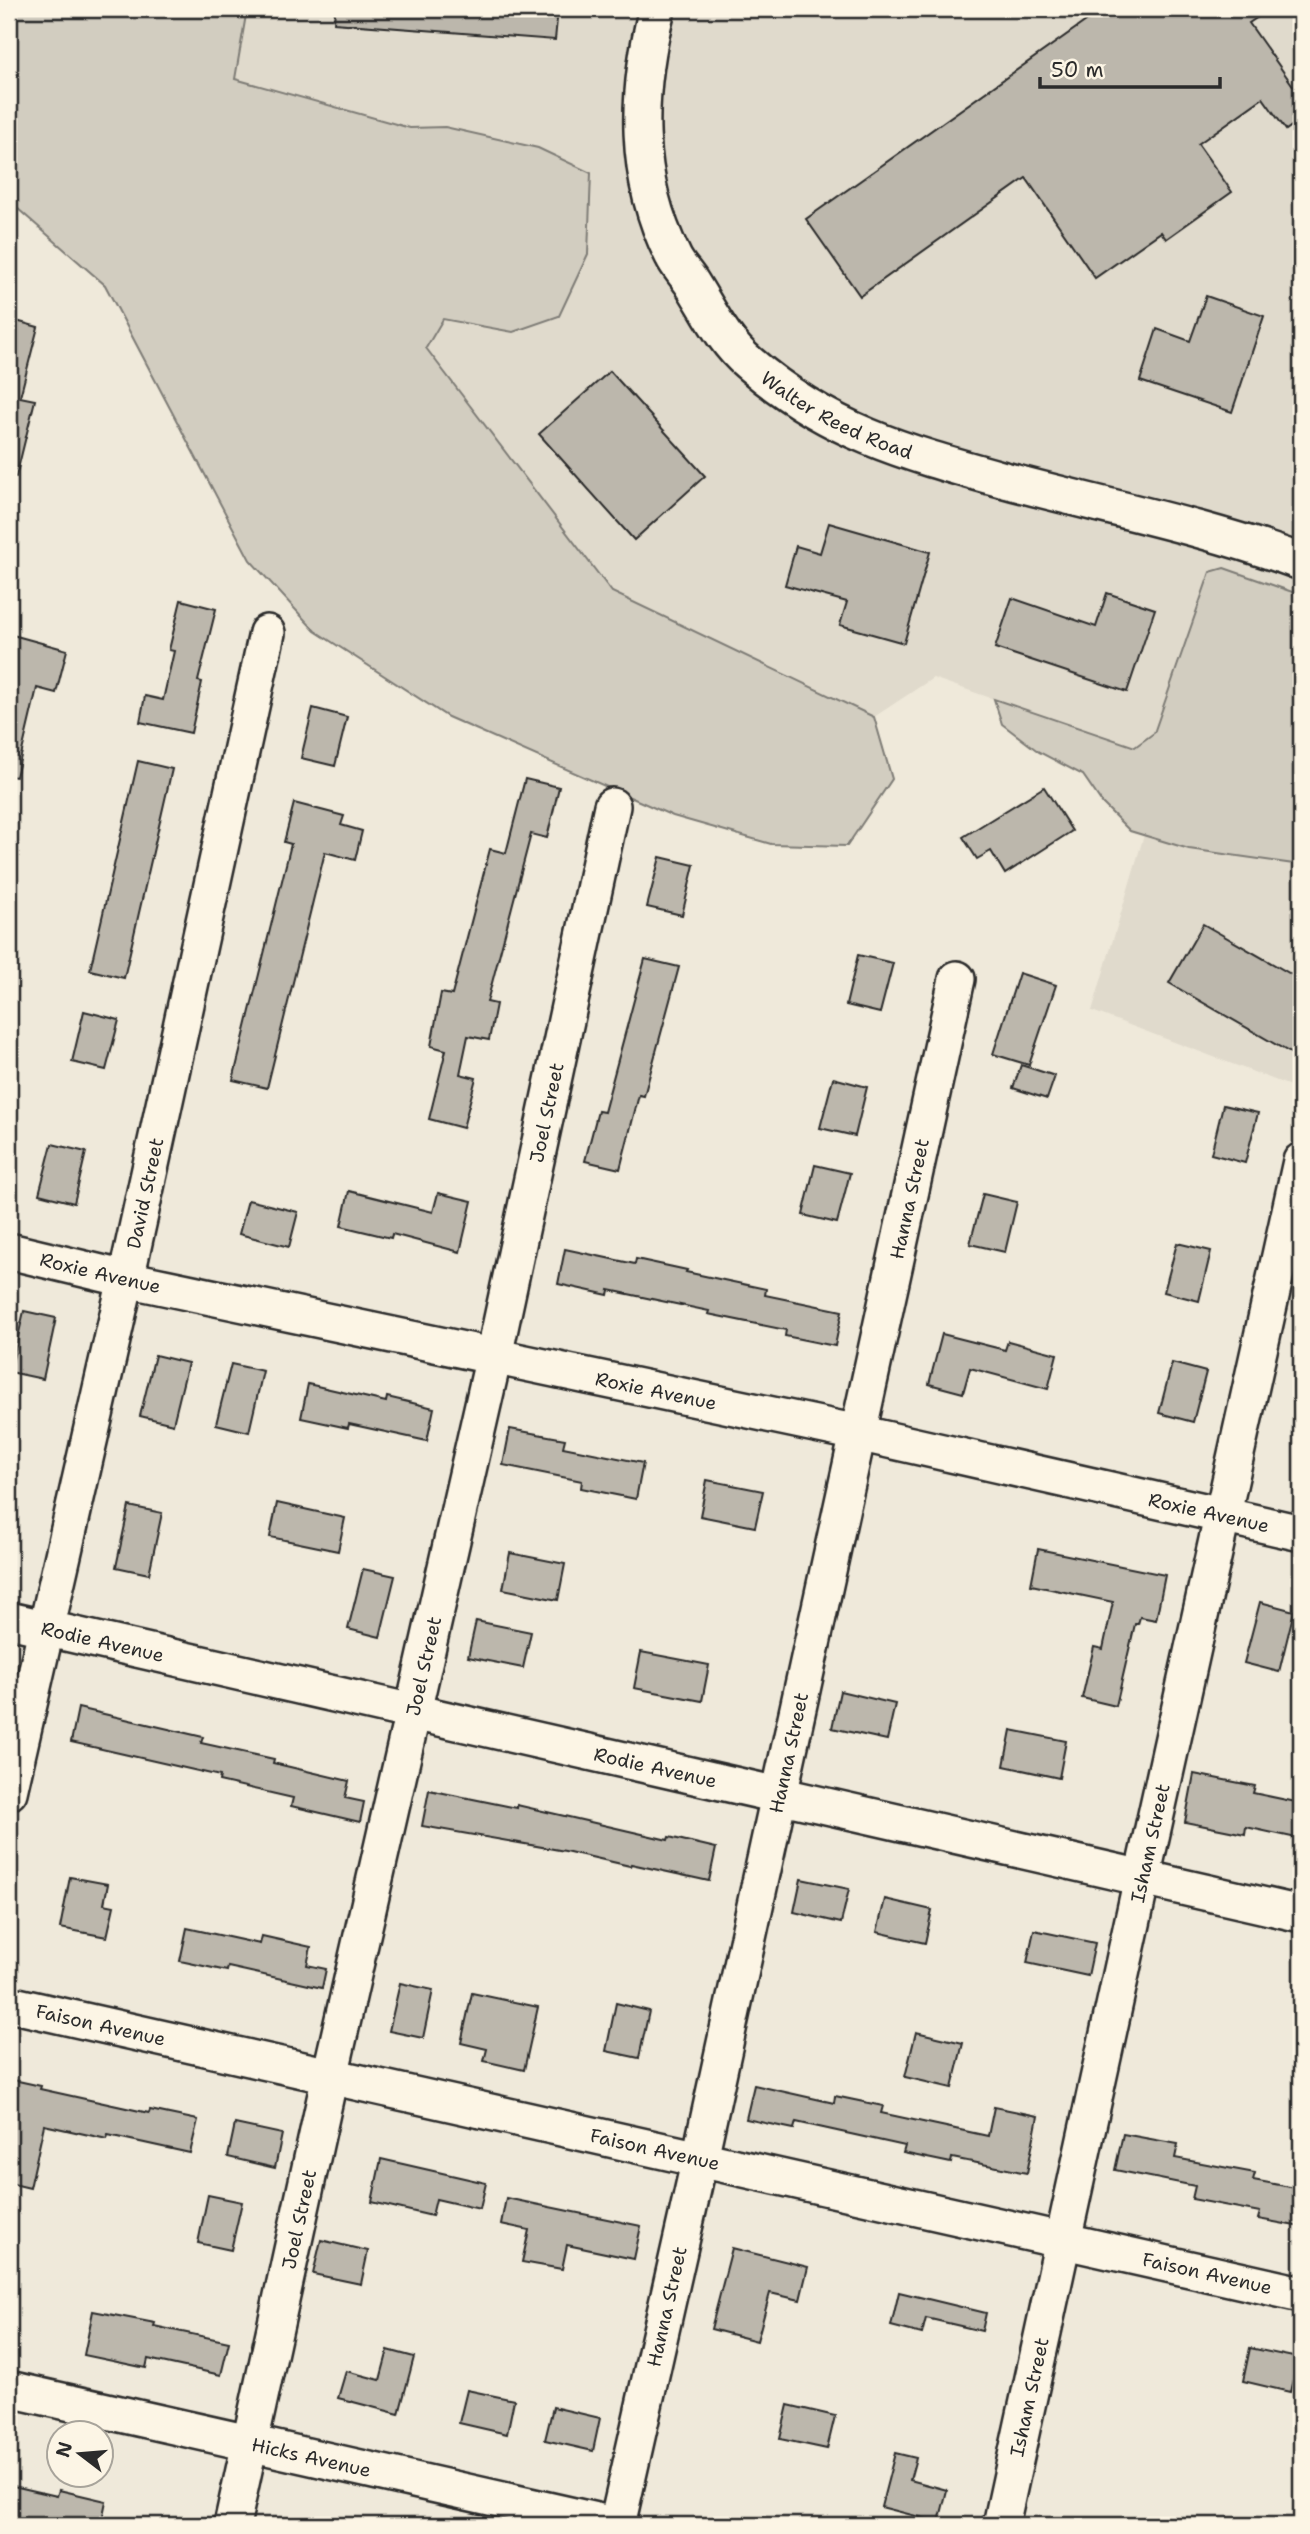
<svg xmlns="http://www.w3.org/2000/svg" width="1310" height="2534" viewBox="0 0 1310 2534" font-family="'Shantell Sans',sans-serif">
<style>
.built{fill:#e0dacc}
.green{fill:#d2cdc0;stroke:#7e7c76;stroke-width:2}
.building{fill:#bcb7ac;stroke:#2b2b2b;stroke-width:2}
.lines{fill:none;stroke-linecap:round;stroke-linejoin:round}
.minor-casing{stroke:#2b2b2b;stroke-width:40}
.minor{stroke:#fcf5e5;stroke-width:35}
.labels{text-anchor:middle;stroke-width:5;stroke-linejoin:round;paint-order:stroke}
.street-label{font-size:19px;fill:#2b2b2b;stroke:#fcf5e5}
</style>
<rect width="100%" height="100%" fill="#efe9da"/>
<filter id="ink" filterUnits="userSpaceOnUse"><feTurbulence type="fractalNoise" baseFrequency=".0143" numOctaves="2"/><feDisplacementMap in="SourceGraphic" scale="14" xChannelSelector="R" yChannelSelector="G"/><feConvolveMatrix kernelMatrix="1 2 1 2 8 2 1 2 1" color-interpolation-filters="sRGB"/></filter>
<g filter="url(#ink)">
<g class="built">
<polygon points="247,9 1301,9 1301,595 1224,568 1210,572 1147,752 933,678 874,717 612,592 426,348 235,79"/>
<polygon points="1144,835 1189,849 1301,865 1301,1090 1092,1011"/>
</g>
<g class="green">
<polygon points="9,9 247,9 235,79 410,128 445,127 538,148 591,173 588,254 559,316 513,332 443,319 426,348 612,592 874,717 892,779 847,846 771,844 673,816 448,717 315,631 250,560 105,285 9,201"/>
<polygon points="1224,568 1301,595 1301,865 1189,849 1130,831 1103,804 1083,775 1039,752 1002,724 994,699 1135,747 1154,733 1210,572"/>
</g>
<g class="building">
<polygon points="335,9 558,9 555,40 334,23"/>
<polygon points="1103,9 1270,9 1249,23 1301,97 1301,119 1286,130 1263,98 1198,144 1232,192 1166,239 1161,232 1095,278 1026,178 860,296 806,219"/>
<polygon points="1206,296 1264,316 1232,412 1140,381 1157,329 1190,341"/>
<polygon points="9,319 38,327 20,397 35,400 16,477 9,476"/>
<polygon points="610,371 705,476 634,540 539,434"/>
<polygon points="829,523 930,552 904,643 840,625 847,602 785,585 796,546 820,553"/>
<polygon points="1107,593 1155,609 1127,692 995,648 1012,598 1096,627"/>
<polygon points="181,600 216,609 198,681 202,682 191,733 140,722 145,696 163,700 174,651 169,650"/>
<polygon points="9,634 67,650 56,693 37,688 16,777 9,776"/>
<polygon points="313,708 347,717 335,766 301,758"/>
<polygon points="138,761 172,769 124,978 90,970"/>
<polygon points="525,779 559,787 547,838 531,834 487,1002 496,1004 489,1040 468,1036 460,1074 476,1078 463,1128 429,1119 446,1050 431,1046 441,993 452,995 490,849 506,853"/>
<polygon points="1044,787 1072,831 1005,874 991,851 977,859 963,837"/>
<polygon points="294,803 344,816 341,825 362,831 355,860 325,852 267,1088 233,1080 291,844 284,842"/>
<polygon points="660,857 694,865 682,915 647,907"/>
<polygon points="1203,924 1301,980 1301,1059 1169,983"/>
<polygon points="858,955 893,963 880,1013 846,1005"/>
<polygon points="645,959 679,967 644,1096 639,1095 620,1169 585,1161 598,1111 604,1112"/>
<polygon points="1019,973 1056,985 1029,1065 993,1054"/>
<polygon points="84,1011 119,1020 106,1070 72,1062"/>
<polygon points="1021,1065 1055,1076 1047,1099 1013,1088"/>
<polygon points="833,1078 867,1087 855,1136 820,1128"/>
<polygon points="1223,1105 1258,1113 1245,1163 1211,1154"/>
<polygon points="52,1144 86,1152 74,1203 39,1194"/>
<polygon points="815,1165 850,1173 837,1223 803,1215"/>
<polygon points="349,1191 433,1212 438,1193 472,1201 460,1252 392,1234 391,1238 341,1226"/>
<polygon points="983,1194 1017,1202 1005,1252 970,1244"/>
<polygon points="248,1200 298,1212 289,1247 239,1234"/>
<polygon points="1177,1243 1211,1251 1199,1301 1164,1292"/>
<polygon points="565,1249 635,1264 636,1259 687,1270 686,1272 766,1289 765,1295 842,1311 835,1346 785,1336 786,1330 708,1314 709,1311 609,1290 608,1295 558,1284"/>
<polygon points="24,1311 56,1318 43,1379 10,1372"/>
<polygon points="942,1334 1005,1350 1008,1341 1057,1354 1048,1389 970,1368 963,1393 929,1384"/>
<polygon points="155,1355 188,1363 173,1424 140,1416"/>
<polygon points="1172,1363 1206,1372 1193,1422 1159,1413"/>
<polygon points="231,1364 263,1371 249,1432 216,1424"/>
<polygon points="308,1384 386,1402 387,1397 434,1408 427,1441 349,1424 348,1428 301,1418"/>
<polygon points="510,1429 565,1439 563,1447 643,1463 636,1499 581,1488 582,1481 503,1465"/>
<polygon points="707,1480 763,1491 755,1527 700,1516"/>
<polygon points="277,1503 345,1518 338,1551 270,1537"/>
<polygon points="129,1506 162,1513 149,1574 116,1567"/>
<polygon points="1038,1549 1165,1575 1156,1620 1140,1617 1138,1624 1135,1624 1116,1706 1082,1698 1094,1647 1103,1649 1113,1602 1031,1585"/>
<polygon points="510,1553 565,1564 558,1600 503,1589"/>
<polygon points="363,1569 395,1576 380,1637 348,1629"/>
<polygon points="1260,1602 1294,1611 1279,1672 1244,1663"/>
<polygon points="476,1621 531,1632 523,1668 468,1657"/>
<polygon points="641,1652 709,1665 702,1701 634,1688"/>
<polygon points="840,1691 895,1704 887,1740 832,1728"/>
<polygon points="78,1708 203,1737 201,1743 274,1759 273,1763 349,1781 345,1798 364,1802 360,1822 291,1806 293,1798 219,1781 220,1776 71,1742"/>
<polygon points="1011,1730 1066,1741 1059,1778 1004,1766"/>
<polygon points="1194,1774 1255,1786 1253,1793 1301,1803 1301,1839 1246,1827 1245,1834 1185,1822"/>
<polygon points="429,1790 517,1808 517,1805 668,1840 669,1837 716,1848 709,1881 631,1864 630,1866 565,1851 422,1826"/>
<polygon points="70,1877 108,1884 104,1904 114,1906 107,1937 60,1928"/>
<polygon points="801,1879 849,1889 841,1923 794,1912"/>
<polygon points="885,1899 932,1910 925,1943 877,1932"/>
<polygon points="187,1928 260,1944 262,1936 311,1947 307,1965 326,1969 322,1988 228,1967 227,1971 180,1961"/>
<polygon points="1034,1930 1095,1943 1088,1976 1027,1963"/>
<polygon points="400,1983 433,1990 423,2038 389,2031"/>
<polygon points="472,1993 538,2007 524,2070 484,2061 487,2049 461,2043"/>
<polygon points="616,2003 649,2011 639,2058 606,2051"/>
<polygon points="916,2032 963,2043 952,2088 905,2077"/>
<polygon points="9,2079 41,2086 40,2089 149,2113 150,2110 198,2120 190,2153 108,2135 107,2139 44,2125 30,2188 9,2183"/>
<polygon points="754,2085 834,2103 835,2096 883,2106 881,2113 988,2136 994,2107 1038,2116 1027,2173 952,2158 951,2163 903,2153 905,2146 796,2122 794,2129 746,2119"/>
<polygon points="235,2124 282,2134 275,2168 228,2157"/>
<polygon points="1123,2134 1178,2144 1175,2158 1255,2173 1253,2180 1301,2189 1301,2227 1258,2219 1260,2212 1192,2199 1195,2186 1115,2170"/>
<polygon points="381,2159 486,2183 480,2209 436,2199 432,2216 372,2202"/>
<polygon points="208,2195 242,2202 231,2250 198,2243"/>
<polygon points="506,2198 641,2226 634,2259 567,2245 562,2269 522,2262 529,2230 501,2224"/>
<polygon points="321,2240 368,2251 361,2284 313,2274"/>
<polygon points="732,2248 808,2267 800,2300 770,2293 757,2341 711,2329"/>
<polygon points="899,2292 986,2313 982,2331 926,2318 922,2334 891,2326"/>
<polygon points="93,2311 155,2323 154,2326 229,2342 221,2375 148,2359 146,2368 84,2355"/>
<polygon points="1250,2348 1298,2358 1290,2392 1243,2381"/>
<polygon points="388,2350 414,2357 399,2414 338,2398 346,2371 380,2380"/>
<polygon points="467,2390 514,2400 507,2434 459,2423"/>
<polygon points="788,2405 835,2416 827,2449 780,2439"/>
<polygon points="553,2407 600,2418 593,2451 545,2440"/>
<polygon points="895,2453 916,2458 910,2480 947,2490 939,2522 881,2507"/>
<polygon points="9,2485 57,2496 59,2490 106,2501 101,2525 57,2525 26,2518 25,2524 9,2520"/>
</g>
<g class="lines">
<defs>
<g id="minor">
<path id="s1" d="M657,9c-21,83 -24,168 16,247 4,9 12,17 18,26 18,28 32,59 58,81 79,68 154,89 252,116 100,27 203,47 300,83"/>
<path id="s2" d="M9,1251l117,28 732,154 443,100"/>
<path id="s3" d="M9,1620l1292,294"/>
<path id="s4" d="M9,1792l117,-513 141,-646"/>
<path id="s5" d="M9,2004l1292,290"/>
<path id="s6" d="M9,2389l605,136"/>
<path id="s7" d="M232,2525l98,-449 164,-720 118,-550"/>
<path id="s8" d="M617,2525l83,-367 257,-1179"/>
<path id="s9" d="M1001,2525l141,-647 159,-717"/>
</g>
</defs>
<use href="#minor" class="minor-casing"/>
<use href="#minor" class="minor"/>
</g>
</g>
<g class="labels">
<g class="street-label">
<text dy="7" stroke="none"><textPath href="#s1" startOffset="488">Walter Reed Road</textPath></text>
<text dy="7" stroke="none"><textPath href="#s7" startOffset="1447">Joel Street</textPath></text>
<text dy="7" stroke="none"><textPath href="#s4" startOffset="614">David Street</textPath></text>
<text dy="7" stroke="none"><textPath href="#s8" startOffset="1358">Hanna Street</textPath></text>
<text dy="7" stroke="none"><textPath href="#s2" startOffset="94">Roxie Avenue</textPath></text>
<text dy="7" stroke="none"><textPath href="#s2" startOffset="662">Roxie Avenue</textPath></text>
<text dy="7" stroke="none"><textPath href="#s2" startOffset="1228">Roxie Avenue</textPath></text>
<text dy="7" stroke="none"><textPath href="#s3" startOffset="96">Rodie Avenue</textPath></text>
<text dy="7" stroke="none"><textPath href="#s7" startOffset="880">Joel Street</textPath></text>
<text dy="7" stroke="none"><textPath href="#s8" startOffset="791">Hanna Street</textPath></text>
<text dy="7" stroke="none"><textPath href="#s3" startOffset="663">Rodie Avenue</textPath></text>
<text dy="7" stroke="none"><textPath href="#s9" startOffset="698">Isham Street</textPath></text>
<text dy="7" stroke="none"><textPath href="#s5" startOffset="94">Faison Avenue</textPath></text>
<text dy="7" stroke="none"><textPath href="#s5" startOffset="662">Faison Avenue</textPath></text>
<text dy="7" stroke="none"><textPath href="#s7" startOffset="313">Joel Street</textPath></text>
<text dy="7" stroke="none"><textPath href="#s5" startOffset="1228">Faison Avenue</textPath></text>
<text dy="7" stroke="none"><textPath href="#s8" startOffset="224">Hanna Street</textPath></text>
<text dy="7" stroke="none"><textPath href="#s9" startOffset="131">Isham Street</textPath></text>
<text dy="7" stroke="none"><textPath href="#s6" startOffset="310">Hicks Avenue</textPath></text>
</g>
</g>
<rect width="1310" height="2534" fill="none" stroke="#fcf5e5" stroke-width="35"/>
<rect x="18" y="18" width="1275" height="2499" fill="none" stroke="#2b2b2b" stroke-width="2.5" filter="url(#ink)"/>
<g transform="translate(80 2454) rotate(286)"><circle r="33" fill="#fcf5e5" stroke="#a8a49b" stroke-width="2"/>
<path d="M0-5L12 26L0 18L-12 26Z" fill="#2b2b2b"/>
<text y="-10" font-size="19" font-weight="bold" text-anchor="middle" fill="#2b2b2b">N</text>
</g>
<path d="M1040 77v10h180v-10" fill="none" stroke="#2b2b2b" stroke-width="3.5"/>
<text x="1051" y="77" font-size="21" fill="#2b2b2b" stroke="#fcf5e5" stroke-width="5" paint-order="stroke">50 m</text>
</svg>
